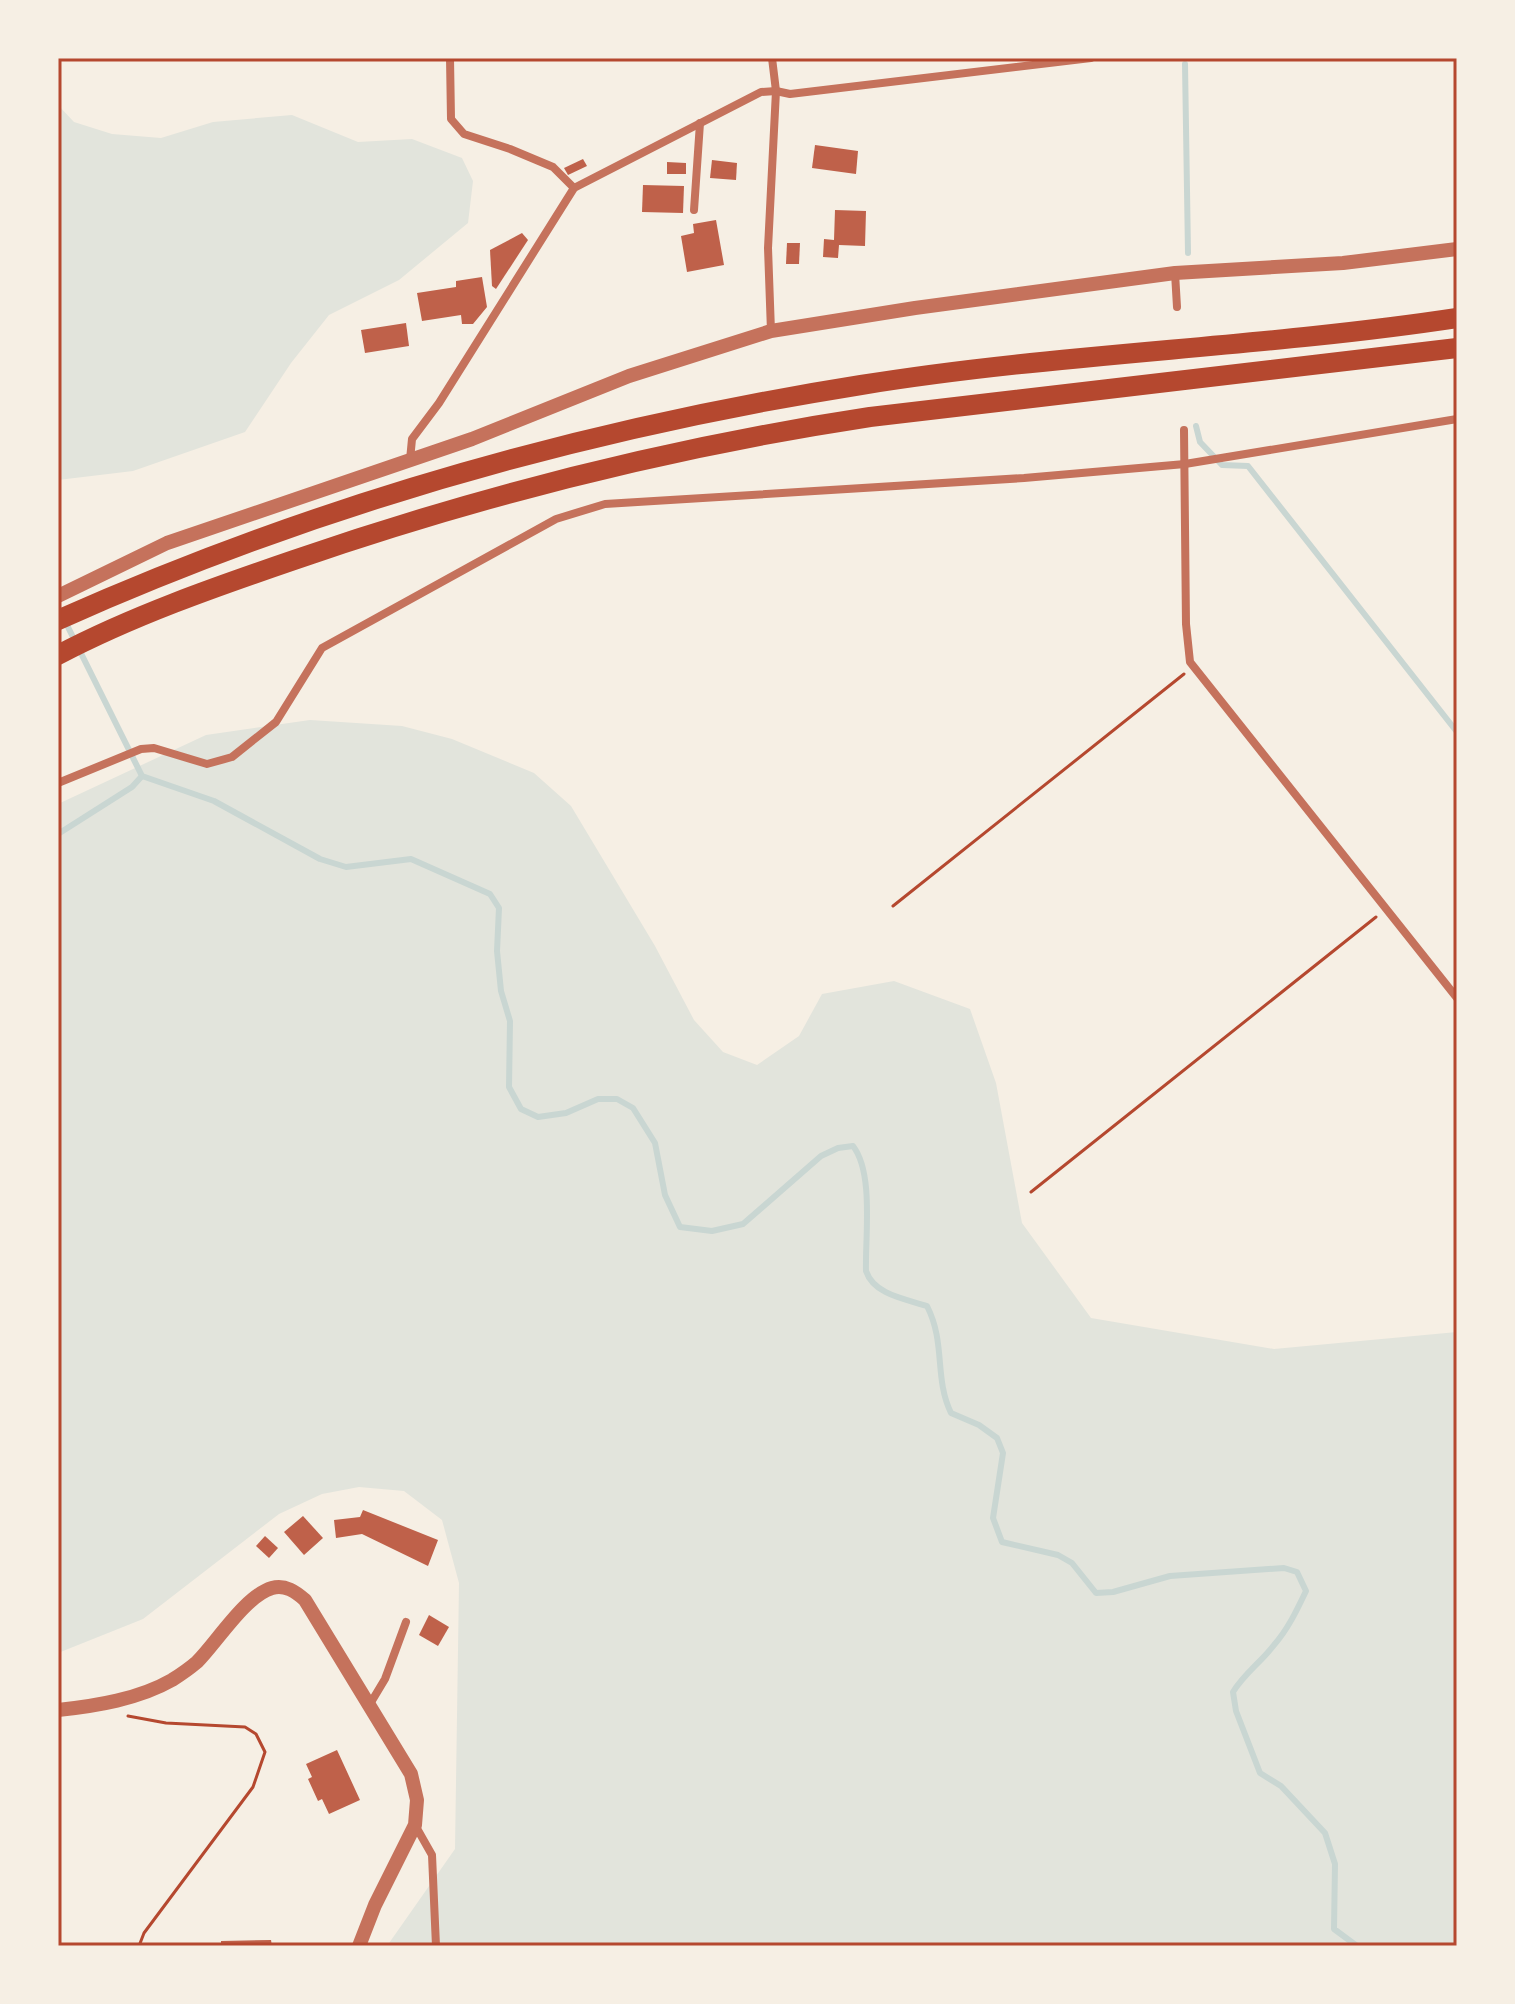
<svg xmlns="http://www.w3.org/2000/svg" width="1515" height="2004" viewBox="0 0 1515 2004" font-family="'Playfair Display',serif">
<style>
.green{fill:#e2e4dc}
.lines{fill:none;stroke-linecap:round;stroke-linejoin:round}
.stream{stroke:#c9d6d2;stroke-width:6}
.building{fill:#bf614a}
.path{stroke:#b5482f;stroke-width:3}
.minor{stroke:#c5725c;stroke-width:8}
.tertiary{stroke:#c5725c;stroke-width:14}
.motorway{stroke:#b5482f;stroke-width:20}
.neatline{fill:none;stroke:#b5482f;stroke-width:3}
</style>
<rect width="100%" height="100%" fill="#f6efe4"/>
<g class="green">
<polygon points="58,105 74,122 112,134 161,138 213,122 292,115 358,142 412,139 462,158 473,181 468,223 399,280 329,315 291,363 245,432 133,471 58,480"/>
<polygon points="310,720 402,726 452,739 534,773 571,806 655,946 694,1020 723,1052 757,1065 799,1036 822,994 894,981 970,1009 996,1083 1022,1223 1091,1318 1274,1349 1457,1332 1457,1946 387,1946 455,1849 459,1583 442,1520 404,1491 359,1487 322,1494 279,1514 143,1619 58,1653 58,804 206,735"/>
</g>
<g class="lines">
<g class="stream">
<polyline points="1185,64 1188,253"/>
<polyline points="1196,426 1200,442 1222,465 1248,466 1457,732"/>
<path d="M58,607l84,169 72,25 106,58 26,8 65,-8 79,35 9,14 -2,43 4,40 9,30 -1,66 12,22 17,8 28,-4 32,-14h19l16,9 22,35 10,52 15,32 32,4 31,-7 78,-68 17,-8 15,-2c21,27 12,91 13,125 8,24 40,28 61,35 19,37 7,72 24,107l28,12 18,13 6,15 -10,65 9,24 56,13 14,8 24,30 17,-1 57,-16 114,-8 13,4 9,19c-9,19 -18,38 -32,54 -13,17 -30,29 -41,47l3,19 24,62 21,13 44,47 10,31 -1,65 23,17"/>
<polyline points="58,834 132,787 142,776"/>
</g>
</g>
<g class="building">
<polygon points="815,145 858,151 856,174 812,168"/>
<polygon points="583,159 587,166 568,175 564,168"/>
<polygon points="712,160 737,163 736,180 710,178"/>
<polygon points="667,162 686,163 686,174 667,174"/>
<polygon points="643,185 684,186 683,213 642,212"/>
<polygon points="835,210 866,211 865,246 839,245 838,258 823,257 824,239 834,240"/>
<polygon points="716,220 724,265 687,272 681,236 694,233 693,224"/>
<polygon points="522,233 528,240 496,289 492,286 490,250"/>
<polygon points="787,243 800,243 799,264 786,264"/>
<polygon points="482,277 487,307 473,324 462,324 461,315 422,321 417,293 456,287 456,281"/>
<polygon points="406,323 409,346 365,353 361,330"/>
<polygon points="363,1510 438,1540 428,1566 362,1534 336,1538 334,1520 360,1517"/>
<polygon points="303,1516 323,1538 304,1555 284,1532"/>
<polygon points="265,1536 278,1548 269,1558 256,1546"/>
<polygon points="429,1615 449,1627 438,1646 419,1635"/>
<polygon points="337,1750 360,1800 329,1814 322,1799 318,1801 308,1779 312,1777 306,1764"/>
<polygon points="271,1940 272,1946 221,1946 221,1941"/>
</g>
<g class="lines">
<g class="path">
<polyline points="893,906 1184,674"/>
<polyline points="1031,1192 1376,917"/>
<polyline points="128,1716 166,1723 245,1727 256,1734 265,1752 253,1787 144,1933 139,1946"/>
</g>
<g class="minor">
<polyline points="450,58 451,119 464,134 510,149 553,167 574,188"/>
<polyline points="694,210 700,123"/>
<polyline points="1175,273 1177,307"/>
<polyline points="771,331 768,248 776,91 772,58"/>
<polyline points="1184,430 1186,624 1190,662 1457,998"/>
<polyline points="410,460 412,439 439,403 574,188 761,92 776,91 790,94 1091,58"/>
<polyline points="58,783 141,749 154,748 207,764 232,757 276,722 322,648 556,519 605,504 1024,478 1185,464 1457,419"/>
<polyline points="370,1704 385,1679 406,1622"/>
<polyline points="415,1825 432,1855 436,1946"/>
</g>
<g class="tertiary">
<polyline points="58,596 167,543 472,439 629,376 771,331 915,308 1175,273 1343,263 1457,249"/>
<path d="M58,1710c38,-4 81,-11 114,-30 8,-5 18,-12 25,-18 20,-20 48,-66 75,-74 13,-4 24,4 33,12l106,174 6,26 -2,25 -40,80 -16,41"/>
</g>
<g class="motorway">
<path d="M58,620c255,-114 526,-191 803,-235 197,-32 398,-37 596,-67"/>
<path d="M58,655c74,-39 157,-68 236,-95 188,-65 379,-113 576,-143l587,-69"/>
</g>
</g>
<rect width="1515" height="2004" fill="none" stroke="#f6efe4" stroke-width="120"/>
<rect x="60" y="60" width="1395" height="1884" class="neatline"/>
</svg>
